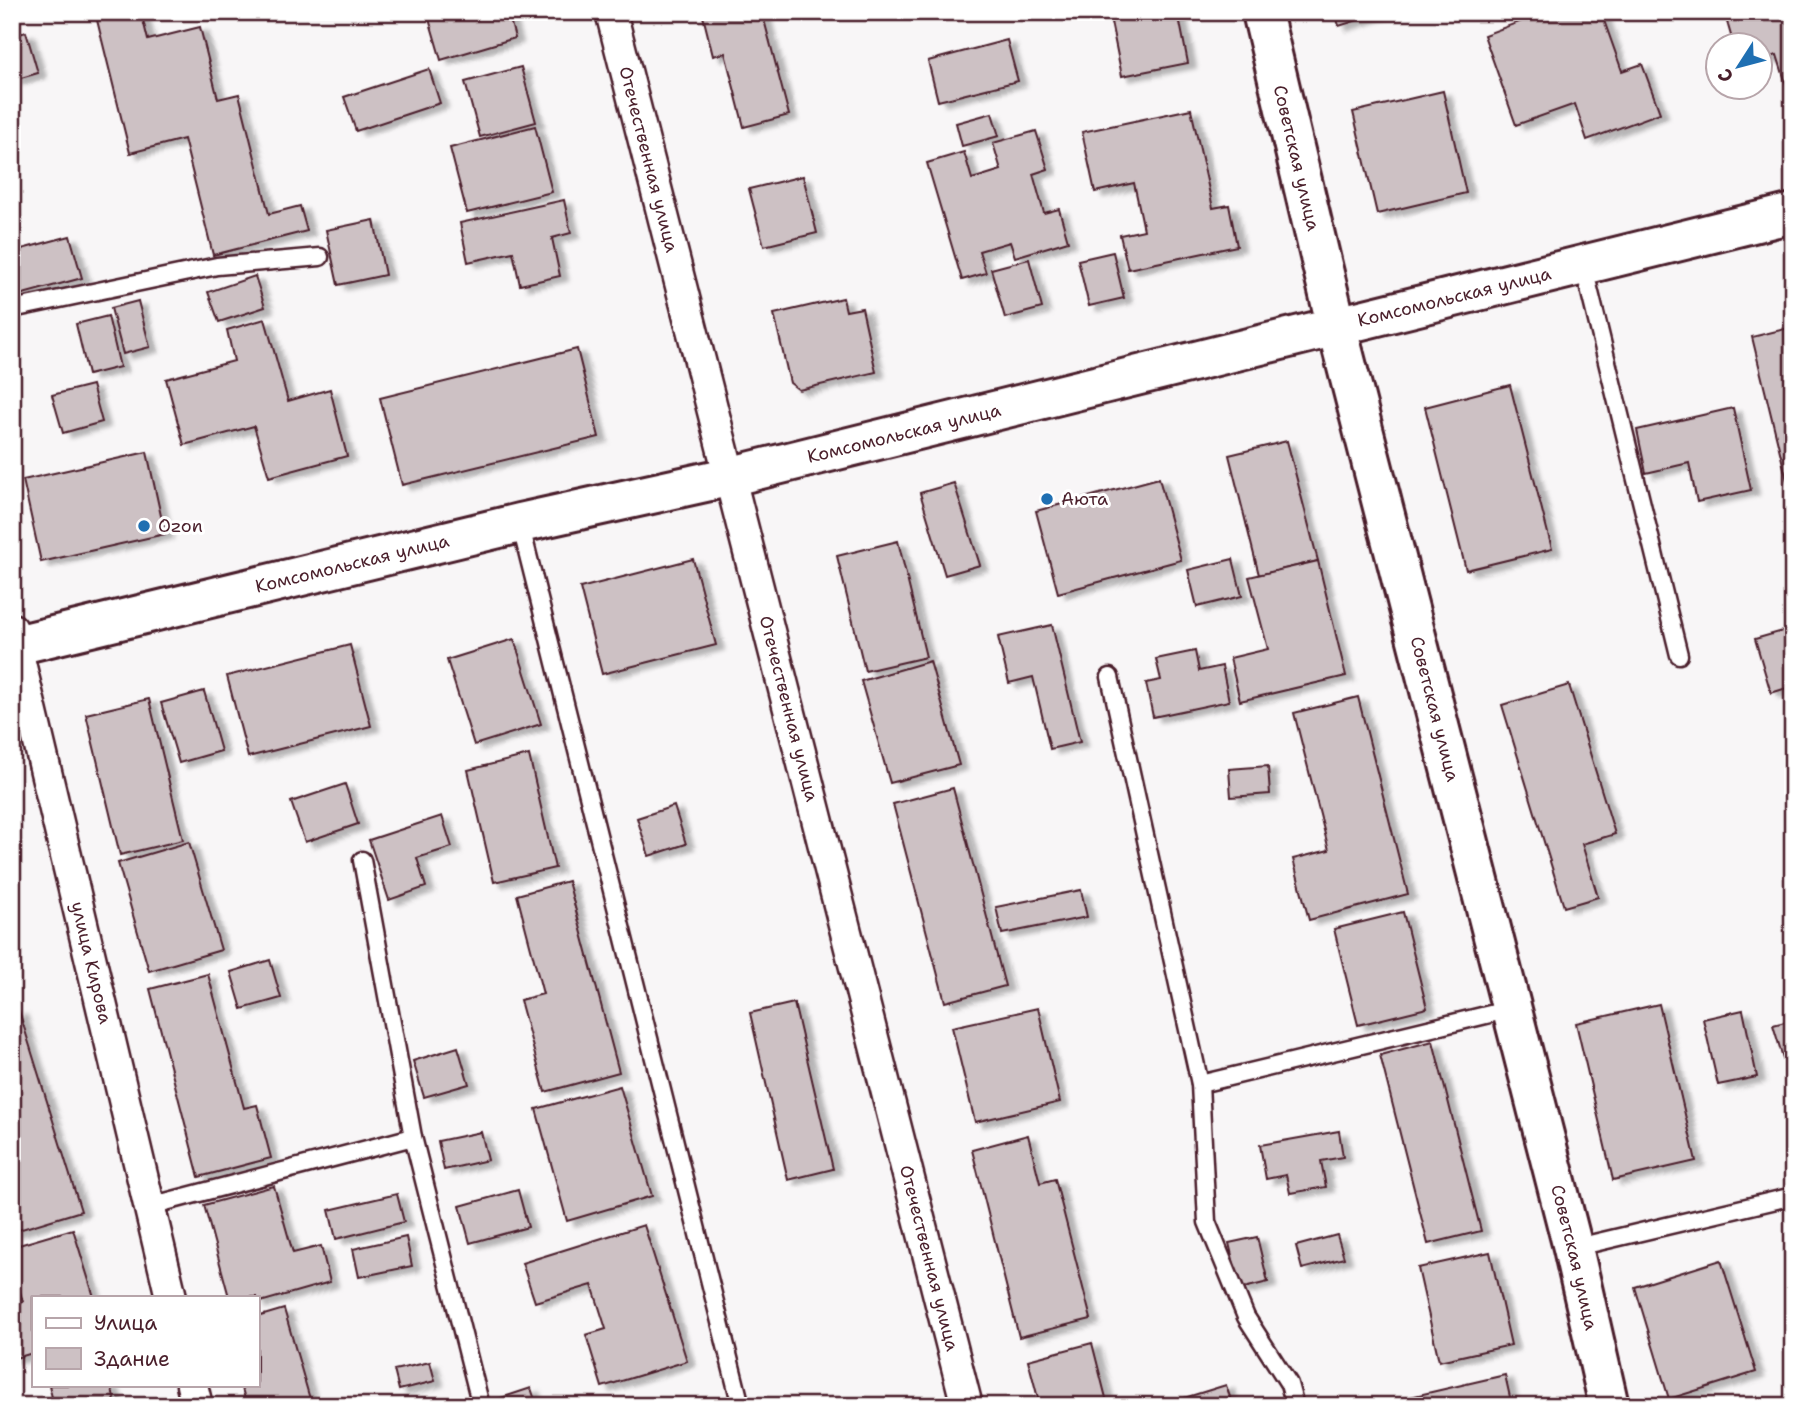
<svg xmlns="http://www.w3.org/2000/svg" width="1805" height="1418" viewBox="0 0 1805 1418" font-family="'Shantell Sans',sans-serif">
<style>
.building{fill:#cdc1c4;stroke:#4a1f2b;stroke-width:2;filter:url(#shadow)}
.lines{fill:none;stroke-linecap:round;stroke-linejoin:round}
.lane-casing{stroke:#4a1f2b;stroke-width:21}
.street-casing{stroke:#4a1f2b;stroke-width:35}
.secondary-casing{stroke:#4a1f2b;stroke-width:44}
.lane{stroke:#fff;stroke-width:16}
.street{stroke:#fff;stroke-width:30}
.secondary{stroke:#fff;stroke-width:38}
.poi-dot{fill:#1f6fb2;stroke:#fff;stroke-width:2.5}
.labels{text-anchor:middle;stroke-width:6;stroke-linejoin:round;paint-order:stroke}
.street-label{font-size:18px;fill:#4a1f2b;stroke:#fff}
.poi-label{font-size:18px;fill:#4a1f2b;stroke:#fff;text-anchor:start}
</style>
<defs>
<filter id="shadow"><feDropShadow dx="8" dy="4.5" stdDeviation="2" flood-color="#0004"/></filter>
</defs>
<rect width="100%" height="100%" fill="#f8f6f7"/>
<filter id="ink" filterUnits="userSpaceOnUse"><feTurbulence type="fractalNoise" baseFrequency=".0143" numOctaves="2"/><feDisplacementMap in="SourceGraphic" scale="14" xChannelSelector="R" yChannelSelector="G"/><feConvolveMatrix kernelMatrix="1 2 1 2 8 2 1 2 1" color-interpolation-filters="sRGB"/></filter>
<g filter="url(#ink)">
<g class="building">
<polygon points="95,12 141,12 148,40 200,27 218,99 239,94 269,214 300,206 307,231 213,255 184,139 130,153"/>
<polygon points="427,12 508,12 515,38 441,60"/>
<polygon points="702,12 762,12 789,115 744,127 725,53 713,56"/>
<polygon points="1109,12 1178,12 1188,63 1122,76"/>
<polygon points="1335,12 1383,12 1339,26"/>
<polygon points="1546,12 1601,12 1622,71 1642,64 1660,113 1587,140 1575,104 1516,125 1484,35"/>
<polygon points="1735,12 1793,12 1793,106 1777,55 1759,60 1759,46 1734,46 1725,15"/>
<polygon points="26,32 38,73 14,80 12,36"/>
<polygon points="1007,40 1018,81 938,101 928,61"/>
<polygon points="521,67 536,122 480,137 465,82"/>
<polygon points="429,69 440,103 356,131 344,97"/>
<polygon points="1443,91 1466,193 1377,214 1353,112"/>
<polygon points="1191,109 1213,208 1229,205 1237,246 1128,269 1120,235 1144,230 1134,183 1095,192 1082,132"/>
<polygon points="992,113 999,136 962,146 956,123"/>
<polygon points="535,126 552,192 467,213 450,148"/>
<polygon points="1036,131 1048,169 1033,174 1044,213 1059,209 1068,241 1015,257 1010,242 979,251 986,273 962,280 927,163 964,152 972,179 1001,170 993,143"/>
<polygon points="803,176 817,233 764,246 749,189"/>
<polygon points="564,200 571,233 552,238 560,276 520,285 513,252 468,262 460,223"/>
<polygon points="374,220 385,275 338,285 326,230"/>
<polygon points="70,236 82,278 12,297 12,268 22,265 18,250"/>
<polygon points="1113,252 1124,298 1089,306 1078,260"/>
<polygon points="1029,259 1042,308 1005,318 991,269"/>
<polygon points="255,276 265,307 219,322 208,292"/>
<polygon points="843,298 846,311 862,308 876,372 799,390 790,383 774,314"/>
<polygon points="138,301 150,347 123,354 111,308"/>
<polygon points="108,316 120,367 88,375 76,324"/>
<polygon points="265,319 288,401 330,389 347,456 269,477 254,426 184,445 166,379 234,361 227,330"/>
<polygon points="1793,327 1793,493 1790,493 1752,337"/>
<polygon points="577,349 599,437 402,485 380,398"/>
<polygon points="92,385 102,422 63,433 52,395"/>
<polygon points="1510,385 1552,549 1466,570 1425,407"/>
<polygon points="1733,408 1751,490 1697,502 1689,463 1646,473 1637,430"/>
<polygon points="1287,441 1318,561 1259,575 1229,455"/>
<polygon points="147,452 165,534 41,562 23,480"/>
<polygon points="1159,478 1181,560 1058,593 1036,511"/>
<polygon points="954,483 980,565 945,575 920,493"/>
<polygon points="898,541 926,657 865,671 837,556"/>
<polygon points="693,559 716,645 602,674 580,588"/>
<polygon points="1233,559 1242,596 1197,607 1188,570"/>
<polygon points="1318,561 1346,676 1240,701 1230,658 1268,649 1249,577"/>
<polygon points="1052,625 1080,742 1050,749 1033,677 1009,683 998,637"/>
<polygon points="1793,628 1793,686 1771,693 1755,639"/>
<polygon points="514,639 541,724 474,745 447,660"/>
<polygon points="350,645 371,726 248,757 227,676"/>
<polygon points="1195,651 1199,671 1222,666 1229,701 1153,717 1146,683 1161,680 1156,659"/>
<polygon points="930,661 959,765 890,783 861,681"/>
<polygon points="1569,685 1615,834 1582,844 1598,897 1564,907 1502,705"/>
<polygon points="204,691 221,751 179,763 161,703"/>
<polygon points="1358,697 1408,894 1309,920 1293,859 1329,850 1294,713"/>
<polygon points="149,699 183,840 120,855 86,714"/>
<polygon points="529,755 555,868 494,882 468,770"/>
<polygon points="1268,766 1270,794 1231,797 1229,769"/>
<polygon points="345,784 358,824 305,842 291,802"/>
<polygon points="953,788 1005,986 945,1002 893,804"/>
<polygon points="674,806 686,844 649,856 637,818"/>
<polygon points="442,816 452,847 417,858 426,887 389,900 369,840"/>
<polygon points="189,842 221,950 149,971 118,863"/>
<polygon points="568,881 619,1072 545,1092 520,1000 543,994 517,895"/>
<polygon points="1081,890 1087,917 1002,934 996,907"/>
<polygon points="1403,912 1427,1008 1358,1025 1334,929"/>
<polygon points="270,960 281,998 242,1009 231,972"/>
<polygon points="208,974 244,1108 257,1105 271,1158 199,1177 150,989"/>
<polygon points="794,1003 833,1169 788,1180 750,1013"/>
<polygon points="1659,1004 1696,1161 1613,1180 1576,1023"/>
<polygon points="1038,1008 1060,1102 975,1122 952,1027"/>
<polygon points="1743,1010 1757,1077 1718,1085 1703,1019"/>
<polygon points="19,1011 81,1211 12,1232 12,1013"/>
<polygon points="1793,1020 1793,1091 1773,1025"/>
<polygon points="1433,1041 1481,1231 1428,1244 1380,1055"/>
<polygon points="458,1047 469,1084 424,1097 413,1061"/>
<polygon points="620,1086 652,1196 567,1221 536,1109"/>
<polygon points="1339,1131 1343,1157 1321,1161 1326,1187 1290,1193 1286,1175 1266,1179 1260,1145"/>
<polygon points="481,1132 488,1160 444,1170 438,1141"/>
<polygon points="1028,1135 1040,1183 1055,1179 1091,1319 1019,1337 972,1150"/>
<polygon points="274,1186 293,1253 321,1246 330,1282 257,1303 257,1297 229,1297 204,1205"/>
<polygon points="518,1190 528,1227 470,1243 460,1206"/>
<polygon points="397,1194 404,1222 336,1239 329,1210"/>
<polygon points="644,1225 687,1361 602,1387 586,1335 606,1329 592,1285 535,1302 522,1263"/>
<polygon points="73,1229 94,1297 33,1297 33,1353 12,1359 12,1305 23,1302 12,1264 12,1247"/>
<polygon points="1337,1235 1344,1258 1302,1269 1296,1246"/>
<polygon points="406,1237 412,1266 359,1277 353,1249"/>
<polygon points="1257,1237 1268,1282 1240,1289 1229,1243"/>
<polygon points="1490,1252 1511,1345 1439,1361 1418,1268"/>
<polygon points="1721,1260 1756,1372 1669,1399 1635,1287"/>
<polygon points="284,1309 312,1406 247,1406 241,1385 257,1385 257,1317"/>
<polygon points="1092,1343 1108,1406 1040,1406 1028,1360"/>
<polygon points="430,1362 435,1381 399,1390 394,1370"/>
<polygon points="1505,1375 1512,1406 1412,1406 1410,1397"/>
<polygon points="49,1385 111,1385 116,1406 54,1406"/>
<polygon points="1226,1385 1233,1406 1183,1406 1181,1399"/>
<polygon points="531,1388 537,1406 493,1406 492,1401"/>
</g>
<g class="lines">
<defs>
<g id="lane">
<polyline points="1583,264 1679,655"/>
<polyline points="12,309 217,266 320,257"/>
<polyline points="520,523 741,1406"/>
<polyline points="1110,677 1200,1084 1207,1222 1246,1317 1289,1384 1295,1406"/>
<polyline points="362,860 413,1137 481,1406"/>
<polyline points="1200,1084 1511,1009"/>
<polyline points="150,1206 413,1137"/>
<polyline points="1573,1248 1793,1196"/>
</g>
<g id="street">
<path id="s1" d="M611,12l356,1394"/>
<path id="s2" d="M12,629l159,668"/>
<polyline points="192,1385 197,1406"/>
</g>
<g id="secondary">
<path id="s3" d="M1262,12l74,312 237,924 36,158"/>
<path id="s4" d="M12,646l508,-123 208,-46 1065,-264"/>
</g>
</defs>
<use href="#lane" class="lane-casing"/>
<use href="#street" class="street-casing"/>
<use href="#secondary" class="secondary-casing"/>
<use href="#lane" class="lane"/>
<use href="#street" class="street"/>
<use href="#secondary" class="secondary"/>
</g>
</g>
<g class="poi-dot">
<circle cx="1047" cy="499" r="7"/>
<circle cx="144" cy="526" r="7"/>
</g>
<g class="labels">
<g class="street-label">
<text dy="6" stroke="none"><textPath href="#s3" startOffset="150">Советская улица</textPath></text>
<text dy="6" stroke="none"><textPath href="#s1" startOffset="152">Отечественная улица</textPath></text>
<text dy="6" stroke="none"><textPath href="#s4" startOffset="1484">Комсомольская улица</textPath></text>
<text dy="6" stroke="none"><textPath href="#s4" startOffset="917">Комсомольская улица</textPath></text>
<text dy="6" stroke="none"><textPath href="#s4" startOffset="350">Комсомольская улица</textPath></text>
<text dy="6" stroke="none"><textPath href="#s1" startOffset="719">Отечественная улица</textPath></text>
<text dy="6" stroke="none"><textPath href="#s3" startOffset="718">Советская улица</textPath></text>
<text dy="6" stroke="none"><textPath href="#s2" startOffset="343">улица Кирова</textPath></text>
<text dy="6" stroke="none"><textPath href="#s1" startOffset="1286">Отечественная улица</textPath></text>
<text dy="6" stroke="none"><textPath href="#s3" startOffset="1284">Советская улица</textPath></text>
</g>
<g class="poi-label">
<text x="1061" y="505">Аюта</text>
<text x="158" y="532">Ozon</text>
</g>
</g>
<rect width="1805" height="1418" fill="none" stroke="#fff" stroke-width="42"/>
<rect x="21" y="21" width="1763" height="1376" fill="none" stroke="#4a1f2b" stroke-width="2.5" filter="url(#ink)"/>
<rect x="32" y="1296" width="228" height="91" fill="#ffffff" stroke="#b7a5aa" stroke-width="2"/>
<rect x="46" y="1318" width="35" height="10" fill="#ffffff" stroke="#b7a5aa" stroke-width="2"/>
<text x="94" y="1330" font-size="21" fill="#4a1f2b">Улица</text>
<rect x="46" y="1348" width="35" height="21" fill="#cdc1c4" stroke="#b7a5aa" stroke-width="2"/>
<text x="94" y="1366" font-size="21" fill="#4a1f2b">Здание</text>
<g transform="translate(1739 66) rotate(234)"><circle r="33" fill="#ffffff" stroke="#b7a5aa" stroke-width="2"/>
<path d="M0-5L12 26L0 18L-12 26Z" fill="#1f6fb2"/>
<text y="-10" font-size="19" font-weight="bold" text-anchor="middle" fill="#4a1f2b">С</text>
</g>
</svg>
